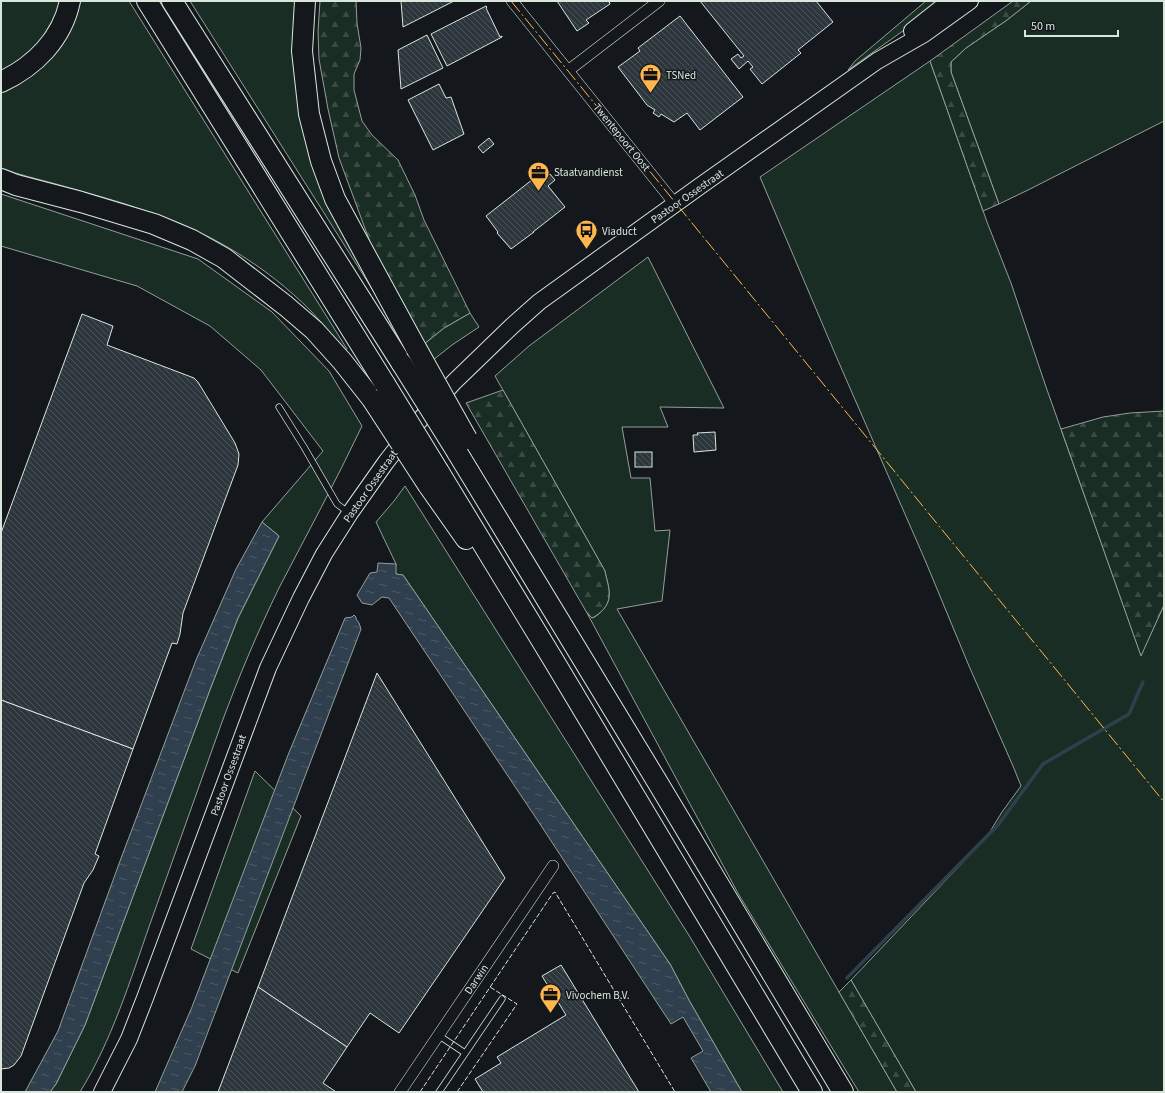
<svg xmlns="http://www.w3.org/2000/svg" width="1165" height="1093" viewBox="0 0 1165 1093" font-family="'Source Sans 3',sans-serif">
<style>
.green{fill:#1a2d24;stroke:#939e99}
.forest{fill:url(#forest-firs);stroke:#939e99}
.water{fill:url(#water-ripples);stroke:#939e99}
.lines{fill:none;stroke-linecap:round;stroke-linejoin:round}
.stream{stroke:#2f3f4d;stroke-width:3.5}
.building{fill:url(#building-back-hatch);stroke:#d8e6dc}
.service-casing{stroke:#d8e6dc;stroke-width:7}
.minor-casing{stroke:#d8e6dc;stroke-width:12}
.secondary-casing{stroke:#d8e6dc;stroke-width:18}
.motorway-casing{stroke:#d8e6dc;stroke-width:22}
.service{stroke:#14181c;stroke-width:5.5}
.minor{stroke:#14181c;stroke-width:11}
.secondary{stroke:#14181c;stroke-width:16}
.motorway{stroke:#14181c;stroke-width:20}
.motorway-bridge-casing{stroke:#d8e6dc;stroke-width:22;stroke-linecap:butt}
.motorway-bridge{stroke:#14181c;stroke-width:20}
.fence{stroke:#d8e6dc;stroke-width:1;stroke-dasharray:5 2;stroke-linecap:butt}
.power{stroke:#ffb74d;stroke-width:1;stroke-dasharray:14 3 2 3;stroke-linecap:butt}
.labels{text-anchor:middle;stroke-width:3;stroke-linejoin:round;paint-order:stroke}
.poi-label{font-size:11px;fill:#d8e6dc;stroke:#14181c;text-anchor:start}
.street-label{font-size:11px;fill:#d8e6dc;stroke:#14181c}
</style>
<defs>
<pattern id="forest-firs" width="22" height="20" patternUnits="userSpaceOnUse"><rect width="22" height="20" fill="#1a2d24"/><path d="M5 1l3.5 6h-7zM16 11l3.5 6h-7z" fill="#3b4b43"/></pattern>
<pattern id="water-ripples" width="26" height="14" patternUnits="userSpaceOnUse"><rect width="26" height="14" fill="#2f3f4d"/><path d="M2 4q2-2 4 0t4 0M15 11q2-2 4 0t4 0" fill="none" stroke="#4c5b66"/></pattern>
<pattern id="building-back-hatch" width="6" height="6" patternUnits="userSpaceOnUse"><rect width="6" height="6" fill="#2c363c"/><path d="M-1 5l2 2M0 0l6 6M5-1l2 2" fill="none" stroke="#4a5358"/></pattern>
</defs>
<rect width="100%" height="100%" fill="#14181c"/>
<g class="green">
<path d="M1,1h60c-6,21 -21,41 -36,56 -7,6 -16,11 -24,16z"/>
<path d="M74,1h55l218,348 -2,1c-12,-13 -22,-26 -34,-39 -45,-45 -101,-79 -162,-99 -30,-11 -62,-19 -93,-28 -18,-5 -37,-9 -55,-16v-79z"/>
<polygon points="190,1 298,1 296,71 386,311"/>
<polygon points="926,1 945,1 848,70 855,61"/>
<polygon points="1031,1 1164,1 1164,121 1028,190 999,204 951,72 951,62 966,48 1007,20"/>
<polygon points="930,61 987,222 1011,283 1045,384 1141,655 1164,605 1164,1092 916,1092 851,980 986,838 1002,812 1021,786 1013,766 969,666 925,560 836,356 760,177"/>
<path d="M1,194l197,65 74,53 57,59 33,55c-26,55 -55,108 -83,162 -21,43 -40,88 -57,134 -24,67 -48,135 -72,202 -20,57 -38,116 -70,168h-30l6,-8 29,-59 126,-338 27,-69 41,-82 -17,-14 61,-71 -62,-81 -51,-44 -73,-40 -136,-40z"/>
<path d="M648,257l76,151 -64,-1 8,20h-46l9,51h19l5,53 15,-1 -8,71 -45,8 280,483h-38l-120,-197 -152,-282 6,5c7,-4 16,-13 16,-22 1,-8 -3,-18 -4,-25l-110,-195 34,-30z"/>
<polygon points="470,313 479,327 452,345 433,360 424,344 444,328"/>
<polygon points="405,486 690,937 783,1092 742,1092 690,1002 670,964 403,575 395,574 396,564 376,522 394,501"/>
<polygon points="255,771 301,816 238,973 191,949"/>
</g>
<g class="forest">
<polygon points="320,1 356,1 357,23 361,48 360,60 354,74 354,90 362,121 372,135 398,160 415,195 424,220 470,313 444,328 424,344 370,242 339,158 328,109 319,59 318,31"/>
<polygon points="1013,1 1031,1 1007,20 966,48 951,62 951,72 999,204 983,211 930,61"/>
<path d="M503,390l102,181c1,7 5,17 4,25 0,10 -9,18 -17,22l-5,-5 -121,-210z"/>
<polygon points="1164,411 1164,605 1141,656 1061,429 1103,417 1130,413"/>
<polygon points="851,980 916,1092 897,1092 839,992"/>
</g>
<g class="water">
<polygon points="262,522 279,536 238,618 211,687 85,1025 56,1084 50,1092 25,1092 58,1031 120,861 196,660 236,569"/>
<polygon points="378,563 396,564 396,574 403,575 670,964 690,1002 742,1092 711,1092 691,1058 703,1051 683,1017 671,1024 538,821 389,598 382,597 372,605 362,603 357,595 370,573 377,572"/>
<polygon points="354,615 356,617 356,619 359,623 361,629 195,1066 182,1092 155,1092 192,1007 288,755 345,618 352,617"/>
</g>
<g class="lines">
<polyline class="stream" points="847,978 998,825 1043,764 1129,714 1143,682"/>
</g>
<g class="building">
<polygon points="401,1 454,1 403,27"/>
<polygon points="557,1 609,1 610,4 586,20 589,23 577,31"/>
<polygon points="700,1 816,1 833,22 798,50 801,53 762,84 750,69 753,67 748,61 739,69 731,59 738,54 741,58 744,56"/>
<polygon points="486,6 487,7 486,8 500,37 502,36 502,37 447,66 431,34"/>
<polygon points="680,16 743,97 700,130 687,113 674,122 661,114 659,117 653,113 655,110 647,105 618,67 640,51 638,48"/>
<polygon points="427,35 443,68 401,89 398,50"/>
<polygon points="439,84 446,98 451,97 464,134 433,150 408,100"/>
<polygon points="489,138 494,144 483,153 478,147"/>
<polygon points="542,172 546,178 550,174 555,180 548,186 565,207 533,232 534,232 511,249 497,233 498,232 486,216"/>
<polygon points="82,314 113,326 107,345 194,378 198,382 235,443 239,454 238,465 183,613 180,634 177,644 172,643 133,749 1,700 1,533"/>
<polygon points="715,432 716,450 694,452 693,435 698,435 697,433"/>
<rect x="635" y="452" width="17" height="15"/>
<polygon points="377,673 505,878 399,1033 370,1013 347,1047 258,987"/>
<polygon points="1,700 133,749 95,854 99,856 93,870 84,883 21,1056 14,1065 9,1068 1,1069"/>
<polygon points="561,965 639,1092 483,1092 475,1079 501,1063 497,1057 566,1015 542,976"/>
<polygon points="258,987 347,1047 323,1083 336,1092 218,1092"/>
</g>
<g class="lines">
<defs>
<g id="service">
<polyline points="279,407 304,447 337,504 349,513"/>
<polyline points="438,1035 465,1053"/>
<polyline points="439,1092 502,999"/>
</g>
<g id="minor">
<polyline points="512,1 675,204"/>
<polyline points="569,70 659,1"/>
<polyline points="400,1092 553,866"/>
</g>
<g id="secondary">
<polyline points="912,31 950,1"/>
<polyline points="102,1092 129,1039 145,998 268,668 301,598 324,554 350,513 386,462 411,430 454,382 512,326 539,302 700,186 877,61 924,34 970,1"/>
</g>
<g id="motorway">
<polyline points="147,1 385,384"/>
<polyline points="172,1 402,364"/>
<polyline points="305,1 302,51 309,114 321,161 335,199 416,348"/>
<path d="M1,82c34,-16 61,-43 69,-81"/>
<polyline points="1,179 16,185 81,202 154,224 192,240 224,258 286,306 314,330 342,361 372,399"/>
<polyline points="457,452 658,783 843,1092"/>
<polyline points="439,472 554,661 812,1092"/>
<polyline points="428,485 466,539"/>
</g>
</defs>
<use href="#service" class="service-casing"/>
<use href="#minor" class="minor-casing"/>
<use href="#secondary" class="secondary-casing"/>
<use href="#motorway" class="motorway-casing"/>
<use href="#service" class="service"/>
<use href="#minor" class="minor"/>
<use href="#secondary" class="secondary"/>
<use href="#motorway" class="motorway"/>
<defs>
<g id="motorway-bridge">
<polyline points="416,348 467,439"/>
<polyline points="402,364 457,452"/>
<polyline points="385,384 439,472"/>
<polyline points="372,399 428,485"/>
</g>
</defs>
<use href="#motorway-bridge" class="motorway-bridge-casing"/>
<use href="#motorway-bridge" class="motorway-bridge"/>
<g class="fence">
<polyline points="420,1092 553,893 555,892 675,1092"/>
<polyline points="457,1092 517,1004 490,987"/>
</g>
<polyline class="power" points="511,1 1164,802"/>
</g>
<defs>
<symbol id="office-pin" viewBox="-11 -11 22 30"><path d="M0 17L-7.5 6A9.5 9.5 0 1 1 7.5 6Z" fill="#ffb74d" stroke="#14181c"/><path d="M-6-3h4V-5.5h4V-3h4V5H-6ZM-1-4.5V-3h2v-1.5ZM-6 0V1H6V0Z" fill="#111"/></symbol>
<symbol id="bus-pin" viewBox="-11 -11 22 30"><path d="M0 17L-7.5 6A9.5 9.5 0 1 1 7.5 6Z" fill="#ffb74d" stroke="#14181c"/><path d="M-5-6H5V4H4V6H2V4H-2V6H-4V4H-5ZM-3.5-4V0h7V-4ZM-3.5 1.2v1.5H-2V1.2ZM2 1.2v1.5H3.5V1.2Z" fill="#111"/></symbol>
</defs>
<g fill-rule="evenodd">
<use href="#office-pin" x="638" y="62" width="25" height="34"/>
<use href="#office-pin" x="526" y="160" width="25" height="34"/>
<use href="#bus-pin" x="574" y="218" width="25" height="34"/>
<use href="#office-pin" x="538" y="982" width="25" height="34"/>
</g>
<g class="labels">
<g class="poi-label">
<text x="666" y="79">TSNed</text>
<text x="554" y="176">Staatvandienst</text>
<text x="602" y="235">Viaduct</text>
<text x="566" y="999">Vivochem B.V.</text>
</g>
<g class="street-label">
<text transform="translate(622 137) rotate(51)" y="4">Twentepoort Oost</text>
<text transform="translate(687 196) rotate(-35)" y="4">Pastoor Ossestraat</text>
<text transform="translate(370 486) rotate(-55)" y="4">Pastoor Ossestraat</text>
<text transform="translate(228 775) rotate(-70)" y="4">Pastoor Ossestraat</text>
<text transform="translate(476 979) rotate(-56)" y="4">Darwin</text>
</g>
</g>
<rect width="1165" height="1093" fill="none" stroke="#d8e6dc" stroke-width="4"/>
<path d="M1025 30v6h93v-6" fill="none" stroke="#d8e6dc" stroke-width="2"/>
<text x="1031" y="30" font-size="12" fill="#d8e6dc" stroke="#14181c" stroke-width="3" paint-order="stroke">50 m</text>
</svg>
